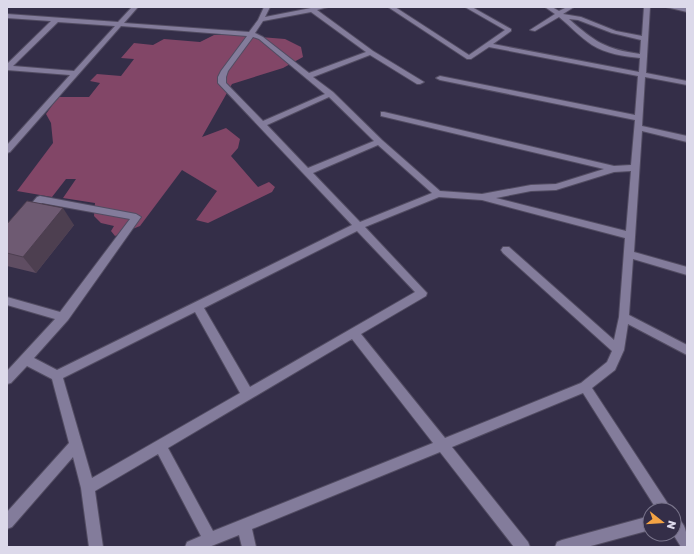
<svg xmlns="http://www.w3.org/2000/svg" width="694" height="554" viewBox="0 0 694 554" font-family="'Golos Text',sans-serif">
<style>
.green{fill:#824667}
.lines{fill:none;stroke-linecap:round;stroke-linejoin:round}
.minor-casing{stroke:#524c62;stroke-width:2}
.minor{fill:#837c9b;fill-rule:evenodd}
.wall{fill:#5f4d62}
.shaded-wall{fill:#4d3f50}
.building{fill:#6e5a72;stroke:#4d3f50}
</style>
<rect width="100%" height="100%" fill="#342e48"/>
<polygon class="green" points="214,35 236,35 285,39 301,47 303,57 283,68 232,84 202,137 226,128 240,139 238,148 231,156 258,187 269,182 275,187 272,192 208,223 196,220 217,191 182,170 140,226 115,236 111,231 114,226 101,223 94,216 95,203 63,198 76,179 66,179 52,197 17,191 53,143 51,123 46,114 58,97 89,97 100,83 90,81 97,74 121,76 134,59 121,58 134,43 153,45 164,39 200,42"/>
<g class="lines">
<defs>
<g id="minor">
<path d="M132,7h6l-14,16 125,9 9,-12 6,-13h6l-5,10 51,-10h12l-11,3 56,41 51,31 -4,2h-3l-47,-29 -57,22 20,15 49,48 58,51 42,3 49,-9 25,-1 48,-15 -223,-53v-4h3l230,54 17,-1 4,-45 -195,-40 -4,-2 4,-2 195,39 3,-39 -149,-29 -18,12h-4l-79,-52h7l74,48 36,-25 -40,-23h7l39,22v2l-18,13 146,28 1,-14c-16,-2 -34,-4 -48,-13 -12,-8 -22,-19 -33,-28l-24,14 -5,-1 25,-16 -10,-7h7l7,4 8,-4h7l-11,7 18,3 35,14 26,5 2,-29h6l-4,66 41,8v4l-42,-8 -3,49 45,10v6l-45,-11 -8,121 53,15v8l-54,-16 -4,56 58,30v10l-59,-31 -4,26 -9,20 -23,18 80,122h-15l-74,-117 -131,54 76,95 2,5h-16l-74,-95 -188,77 4,18h-14l-3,-12 -30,12h-24l2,-5 14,-6 -43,-82 -63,37 8,56h-14l-8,-59 -8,-31 -61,70 -5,2v-17l62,-69 -17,-64 -25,-13 -16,17 -4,1v-13l48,-52 -48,-14v-8l53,15 70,-93 -88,-16 -10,11h-6l-2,-2 2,-2 11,-13 3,-1 96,18 5,3 -73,103 -34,38 23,12 295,-145 -134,-142v-6l3,-6 26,-35 -126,-10 -111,126 -3,1v-8l63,-70 -63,-5v-6l44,-43 -44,-3v-4l111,8zM311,12l55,40 -57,21 -46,-36 -8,-4 8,-12zM569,19l9,1 34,13 29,7 -1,14c-35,-5 -45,-12 -71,-35zM58,22l57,4 -41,45 -61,-5zM253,37l6,2 66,55 -62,27 -37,-38v-6l2,-6zM329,97l45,44 -66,27 -41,-43zM378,145l54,48 -72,29 -47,-49zM631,171l-5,60 -130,-33 35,-7 25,-1 58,-18zM439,197l43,3 143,38 -6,79 -5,23 -105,-93h-6l-2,3 2,3 109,98 -5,11 -26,21 -136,55 -84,-104 65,-38 1,-3 -62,-66zM357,231l58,61 -165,95 -46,-79zM195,312l45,81 -148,85 -29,-100zM352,339l81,104 -220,88 -45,-83z"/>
<polygon points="666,7 687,8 687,12"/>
<polygon points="650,516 650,530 587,547 555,547 557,542 562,540"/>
<path d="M674,517c13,5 13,18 13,30h-6l-8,-13h1z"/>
</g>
</defs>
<use href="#minor" class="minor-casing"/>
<use href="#minor" class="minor"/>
</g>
<polygon class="wall" points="7,224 74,225 36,273 7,266"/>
<polygon class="shaded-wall" points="63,208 74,225 36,273 23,257"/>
<polygon class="building" points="27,201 63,208 23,257 7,253 7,224"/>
<rect width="694" height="554" fill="none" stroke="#dcd9ea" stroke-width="16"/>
<g transform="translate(662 522) rotate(107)"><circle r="19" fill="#342e48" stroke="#777289"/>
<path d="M0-3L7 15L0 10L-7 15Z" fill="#f4a344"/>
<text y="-6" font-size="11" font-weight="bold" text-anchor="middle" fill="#dcd9ea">N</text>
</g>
</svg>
